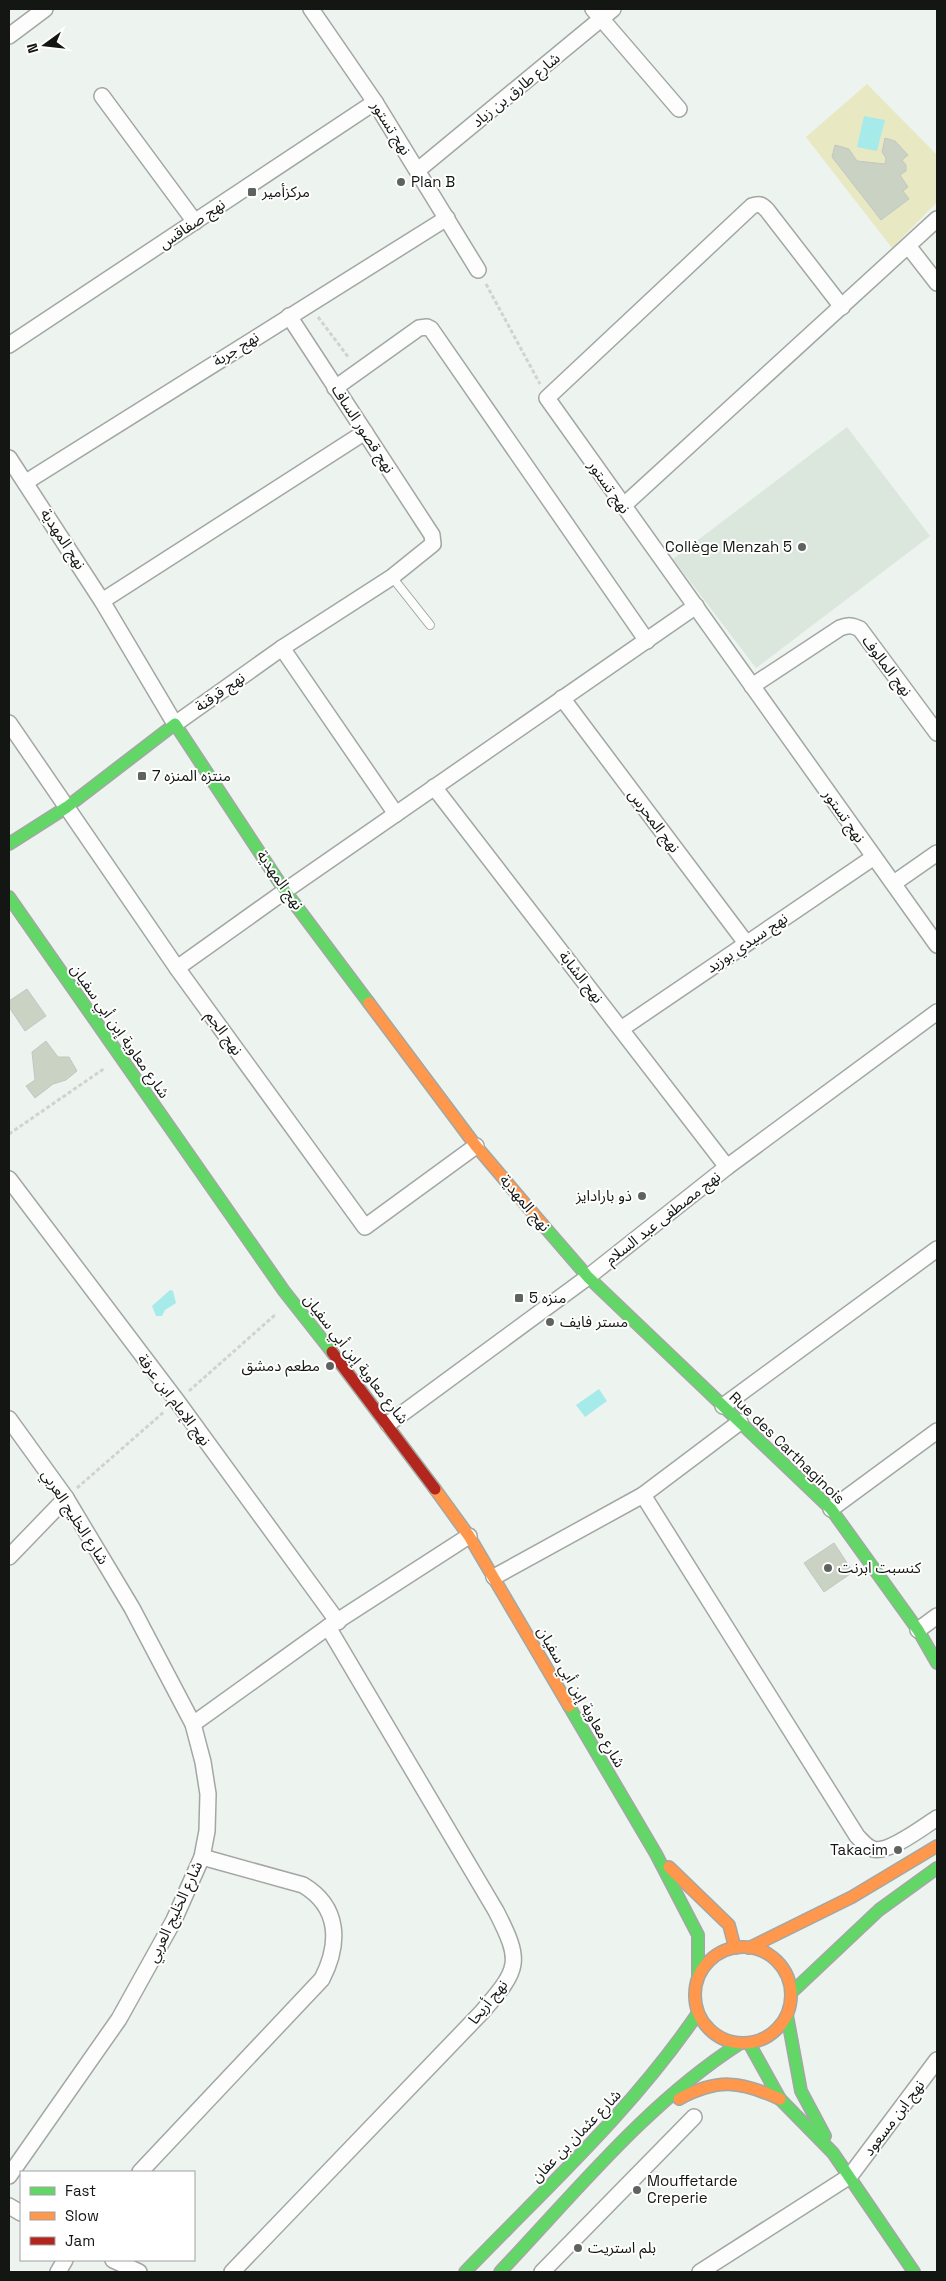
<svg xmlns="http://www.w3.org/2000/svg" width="946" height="2281" viewBox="0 0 946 2281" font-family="'Space Grotesk','Noto Sans Arabic',sans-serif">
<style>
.built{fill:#dbe6dd}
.green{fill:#e8e9c3}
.water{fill:#a6eaea}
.building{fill:#c9d2c3;stroke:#c3c7c3}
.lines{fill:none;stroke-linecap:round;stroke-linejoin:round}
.lane-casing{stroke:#a3a7a4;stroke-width:10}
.street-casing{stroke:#a3a7a4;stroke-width:18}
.fast-casing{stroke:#a3a7a4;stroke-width:14}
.slow-casing{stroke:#a3a7a4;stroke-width:14}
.jam-casing{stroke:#a3a7a4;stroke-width:14}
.path{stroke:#d1d2d1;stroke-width:3;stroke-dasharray:4 2.5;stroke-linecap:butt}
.lane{stroke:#fcfdfc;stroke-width:8}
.street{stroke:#fcfdfc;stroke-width:15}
.fast{stroke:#63d668;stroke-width:11}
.slow{stroke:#ff974d;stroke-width:11}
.jam{stroke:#b3261e;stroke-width:11}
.poi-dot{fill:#5f6360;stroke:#fff;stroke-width:2}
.labels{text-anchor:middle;stroke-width:4;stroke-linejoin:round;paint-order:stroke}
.street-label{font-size:15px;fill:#131613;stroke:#fff}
.poi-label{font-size:15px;fill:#131613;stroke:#fff;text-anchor:start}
</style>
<rect width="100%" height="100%" fill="#edf3ee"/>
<polygon class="built" points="847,427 930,536 756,668 673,559"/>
<polygon class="green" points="867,84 937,155 937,202 892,248 806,137"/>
<g class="water">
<polygon points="864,116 885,120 877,151 857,147"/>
<polygon points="170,1290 173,1291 176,1303 165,1310 162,1316 156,1316 152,1306"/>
<polygon points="599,1389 607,1401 585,1417 576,1405"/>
</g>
<g class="building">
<polygon points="885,138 895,141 908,155 902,160 906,165 906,171 900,175 908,187 903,191 909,199 881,220 832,157 835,145 849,149 857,161 885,164 886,158 882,152"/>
<polygon points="27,989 46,1016 25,1031 9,1007 9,1001"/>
<polygon points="46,1041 58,1057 69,1057 77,1071 66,1080 53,1084 35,1098 26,1086 35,1080 32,1052"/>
<polygon points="834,1543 853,1572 824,1592 804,1563"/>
</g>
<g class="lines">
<defs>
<polyline id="lane" points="392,577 430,625"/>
<g id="street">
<polyline points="311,9 375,102 478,270"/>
<polyline points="593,9 679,109"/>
<polyline points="9,36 45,9"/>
<polyline points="102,96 195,222"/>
<polyline points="418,170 613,9"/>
<polyline points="909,247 937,283"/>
<path d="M842,307l-75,-97c-5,-5 -7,-7 -15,-4l-205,192 390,547"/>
<polyline points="9,345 375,102"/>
<polyline points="335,388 419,328 427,327 431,329 647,641"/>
<polyline points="9,458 102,601 175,724 282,648 392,577 433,544 432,535 289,316"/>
<polyline points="26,482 447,218"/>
<polyline points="623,506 937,219"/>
<polyline points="102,601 365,432"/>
<polyline points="282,648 396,814"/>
<path d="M752,686l88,-58c8,-3 12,-3 20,1l77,104"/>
<polyline points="562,698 746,943"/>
<polyline points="9,723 177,968 365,1227 476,1146"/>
<polyline points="434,787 727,1167"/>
<polyline points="894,883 937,853"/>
<polyline points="177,968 292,886 696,606"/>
<polyline points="621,1029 874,857"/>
<polyline points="9,1179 177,1401 338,1622"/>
<polyline points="723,1406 937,1249"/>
<polyline points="9,1419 66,1498 132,1608 193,1724 203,1762 208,1794 207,1831 202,1857 174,1920 119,2019 9,2176"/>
<polyline points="388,1424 588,1277 727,1167 937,1012"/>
<path d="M643,1495l214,341c5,5 9,11 16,13 15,5 50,-22 64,-31"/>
<polyline points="831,1509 937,1431"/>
<polyline points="9,1557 66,1498"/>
<polyline points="494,1577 643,1495 740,1422"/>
<polyline points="918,1630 937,1616"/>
<polyline points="193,1724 328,1627 469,1536"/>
<path d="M140,2172l182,-193c18,-35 18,-72 -19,-94l-101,-28"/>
<polyline points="9,2206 21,2213"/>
<polyline points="113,2260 139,2272"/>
<polyline points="58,2272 65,2260"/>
<path d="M232,2272l250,-260c38,-44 40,-50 14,-101l-168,-284"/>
<polyline points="542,2272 694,2117"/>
<polyline points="700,2272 850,2176 937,2060"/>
</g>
<g id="fast">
<polyline points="9,844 67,807 175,724 285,891 369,1003"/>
<polyline points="9,897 284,1291 332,1352"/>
<polyline points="543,1225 588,1277 831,1509 918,1630 937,1663"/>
<polyline points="569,1706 656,1854 698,1935 698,1977"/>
<polyline points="791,1993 879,1910 937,1868"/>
<polyline points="787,2015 801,2091 825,2136"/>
<polyline points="749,2043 780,2099 833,2153 914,2272"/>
<path d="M465,2272c81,-84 167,-162 233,-259"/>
<path d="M500,2272c75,-79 147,-169 239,-228"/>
</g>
<g id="slow">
<polyline points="369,1003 476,1146 543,1225"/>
<polyline points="435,1489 469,1536 569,1706"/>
<polyline points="669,1867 729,1925 735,1948"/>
<circle cx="743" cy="1995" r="48"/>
<polyline points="749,1948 852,1897 937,1846"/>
<path d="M679,2099c39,-21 61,-18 101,0"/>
</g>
<polyline id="jam" points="332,1352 435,1489"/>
</defs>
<use href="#lane" class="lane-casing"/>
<use href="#street" class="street-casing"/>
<use href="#fast" class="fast-casing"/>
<use href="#slow" class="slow-casing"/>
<use href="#jam" class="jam-casing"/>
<g class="path">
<polyline points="486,284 540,384"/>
<polyline points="318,317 349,358"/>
<polyline points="9,1134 105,1068"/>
<polyline points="189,1391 276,1314"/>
<polyline points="77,1488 165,1411"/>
</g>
<use href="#lane" class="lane"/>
<use href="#street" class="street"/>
<use href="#fast" class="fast"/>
<use href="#slow" class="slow"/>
<use href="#jam" class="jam"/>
</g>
<g class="poi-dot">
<circle cx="401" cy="182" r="5"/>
<rect x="247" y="187" width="10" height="10" rx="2.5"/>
<circle cx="802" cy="547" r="5"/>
<rect x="137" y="771" width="10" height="10" rx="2.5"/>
<circle cx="642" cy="1196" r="5"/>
<rect x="514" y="1293" width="10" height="10" rx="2.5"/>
<circle cx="550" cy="1322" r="5"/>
<circle cx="330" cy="1366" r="5"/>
<circle cx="828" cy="1568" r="5"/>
<circle cx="898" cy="1850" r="5"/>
<circle cx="637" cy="2190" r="5"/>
<circle cx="578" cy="2248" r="5"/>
</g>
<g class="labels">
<g class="street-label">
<text transform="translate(516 90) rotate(-39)" y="5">شارع طارق بن زياد</text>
<text transform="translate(391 128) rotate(58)" y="5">نهج تستور</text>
<text transform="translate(192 224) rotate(-34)" y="5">نهج صفاقس</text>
<text transform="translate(236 349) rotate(-32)" y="5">نهج جربة</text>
<text transform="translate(363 429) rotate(57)" y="5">نهج قصور الساف</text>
<text transform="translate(609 487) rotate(55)" y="5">نهج تستور</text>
<text transform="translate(63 539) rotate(57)" y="5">نهج المهدية</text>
<text transform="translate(887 666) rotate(53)" y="5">نهج المالوف</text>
<text transform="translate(220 692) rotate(-35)" y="5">نهج قرقنة</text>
<text transform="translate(844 816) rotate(55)" y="5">نهج تستور</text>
<text transform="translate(654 821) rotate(53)" y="5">نهج المحرس</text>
<text transform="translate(280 880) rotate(55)" y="5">نهج المهدية</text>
<text transform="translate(747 943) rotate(-34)" y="5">نهج سيدي بوزيد</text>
<text transform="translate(581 977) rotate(52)" y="5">نهج الشابة</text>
<text transform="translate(120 1031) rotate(55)" y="5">شارع معاوية إبن أبي سفيان</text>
<text transform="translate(224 1033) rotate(54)" y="5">نهج الجم</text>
<text transform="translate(525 1203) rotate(50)" y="5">نهج المهدية</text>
<text transform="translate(663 1218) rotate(-38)" y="5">نهج مصطفى عبد السلام</text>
<text transform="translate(356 1359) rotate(52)" y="5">شارع معاوية إبن أبي سفيان</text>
<text transform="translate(174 1400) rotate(53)" y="5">نهج الإمام ابن عرفة</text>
<text transform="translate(787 1448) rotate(44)" y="5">Rue des Carthaginois</text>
<text transform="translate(75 1517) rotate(57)" y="5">شارع الخليج العربي</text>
<text transform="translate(581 1697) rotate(60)" y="5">شارع معاوية إبن أبي سفيان</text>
<text transform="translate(175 1912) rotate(-65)" y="5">شارع الخليج العربي</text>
<text transform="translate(488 2002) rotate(-51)" y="5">نهج أريحا</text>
<text transform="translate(894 2118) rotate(-53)" y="5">نهج ابن مسعود</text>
<text transform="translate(576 2136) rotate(-46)" y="5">شارع عثمان بن عفان</text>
</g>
<g class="poi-label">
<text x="411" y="187">Plan B</text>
<text x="262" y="197">مركزأمير</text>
<text x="792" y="552" text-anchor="end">Collège Menzah 5</text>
<text x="152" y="781">منتزه المنزه 7</text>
<text x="632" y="1201" text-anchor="end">ذو بارادايز</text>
<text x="529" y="1303">منزه 5</text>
<text x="560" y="1327">مستر فايف</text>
<text x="320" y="1371" text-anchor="end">مطعم دمشق</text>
<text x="838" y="1573">كنسبت ابرنت</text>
<text x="888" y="1855" text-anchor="end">Takacim</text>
<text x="647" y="2186">Mouffetarde<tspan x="647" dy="17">Creperie</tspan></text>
<text x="588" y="2253">بلم استريت</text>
</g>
</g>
<rect width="946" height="2281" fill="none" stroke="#131613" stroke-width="20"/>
<rect x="20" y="2171" width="175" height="90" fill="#ffffff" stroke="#a1a2a1"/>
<rect x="30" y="2187" width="25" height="8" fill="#63d668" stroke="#a1a2a1"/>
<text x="65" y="2196" font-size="15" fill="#131613">Fast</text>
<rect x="30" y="2212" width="25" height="8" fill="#ff974d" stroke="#a1a2a1"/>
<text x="65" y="2221" font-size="15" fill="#131613">Slow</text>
<rect x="30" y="2237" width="25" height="8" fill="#b3261e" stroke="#a1a2a1"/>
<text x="65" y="2246" font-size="15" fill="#131613">Jam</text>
<g transform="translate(45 45) rotate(255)" stroke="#ffffff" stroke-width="4" paint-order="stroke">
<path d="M0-4L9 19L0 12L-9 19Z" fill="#131613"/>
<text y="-8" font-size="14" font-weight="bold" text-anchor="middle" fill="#131613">N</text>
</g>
</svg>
